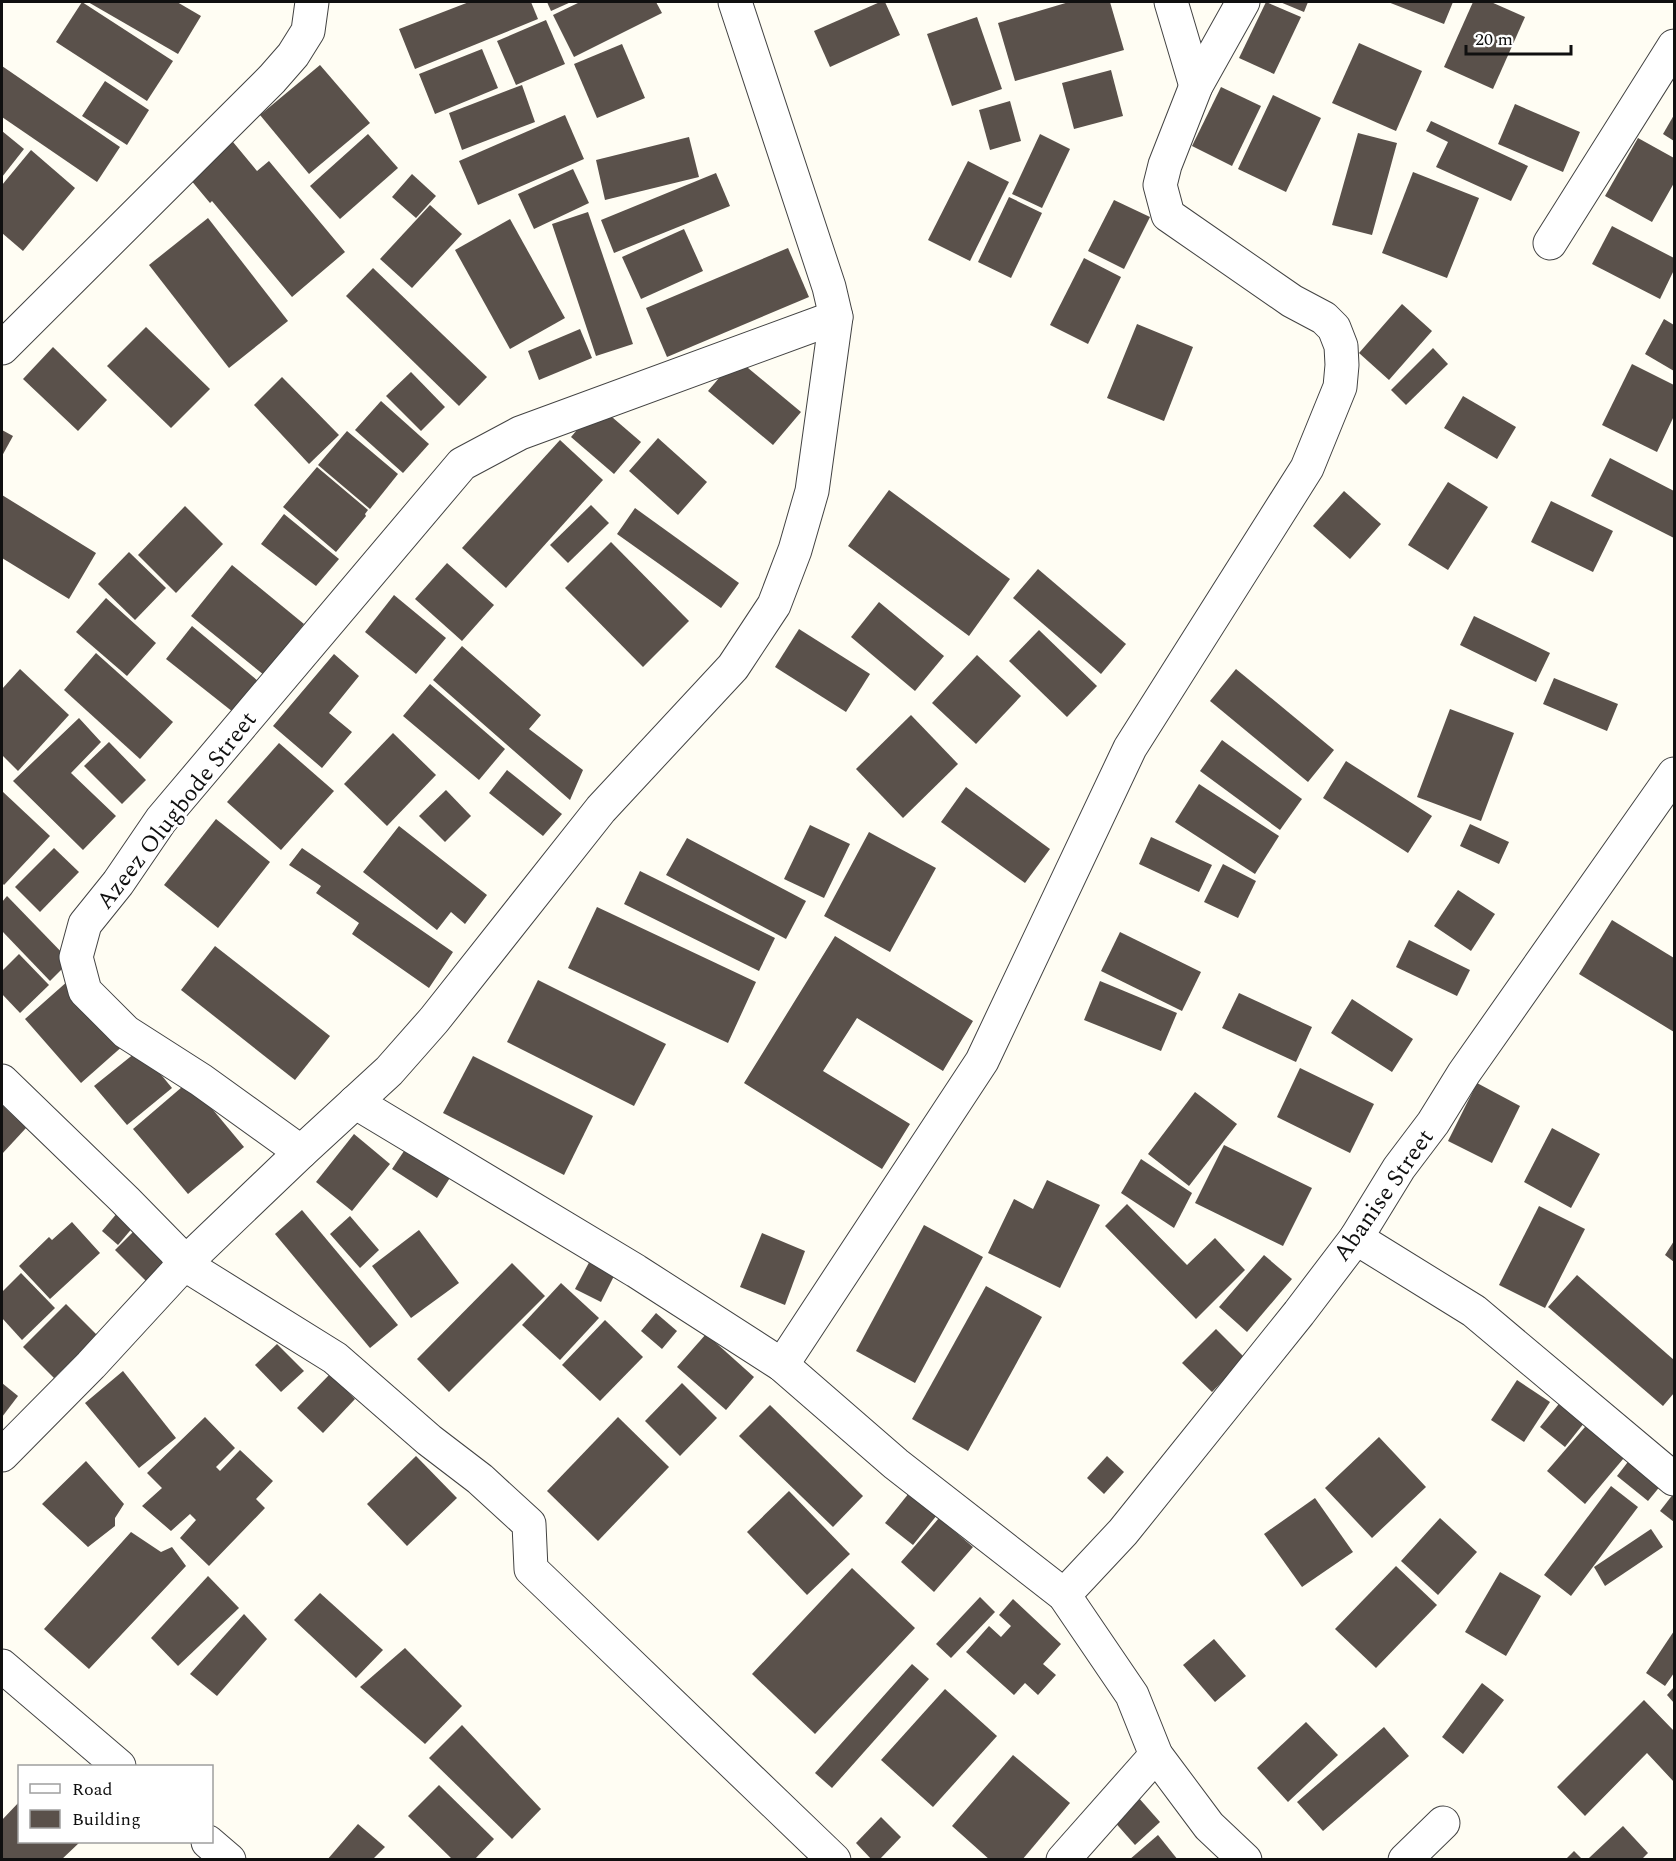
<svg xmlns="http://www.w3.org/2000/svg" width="1676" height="1861" viewBox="0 0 1676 1861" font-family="Spectral,serif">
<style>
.building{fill:#5a514b}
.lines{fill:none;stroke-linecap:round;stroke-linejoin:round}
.minor-casing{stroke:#434343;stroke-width:35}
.minor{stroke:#fff;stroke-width:33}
.labels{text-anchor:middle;stroke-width:6;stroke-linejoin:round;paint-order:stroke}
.street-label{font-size:24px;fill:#101010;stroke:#fff}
</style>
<rect width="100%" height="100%" fill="#fffdf3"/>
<g class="building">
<polygon points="82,2 173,61 147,101 56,42"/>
<polygon points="88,2 177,2 201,16 178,54"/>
<polygon points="469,2 531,2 538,19 415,69 399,29"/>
<polygon points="547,2 571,2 551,11"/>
<polygon points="580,2 656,2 662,13 574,57 553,15"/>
<polygon points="880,2 885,2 900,35 830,67 814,31"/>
<polygon points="1069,2 1110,2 1124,50 1015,81 998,23"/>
<polygon points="1266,2 1301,17 1274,74 1239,58"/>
<polygon points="1280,2 1308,2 1304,12"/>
<polygon points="1388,2 1453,2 1444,24"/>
<polygon points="1473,2 1491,2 1525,17 1493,89 1444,67"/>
<polygon points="977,17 1002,89 952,106 927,34"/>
<polygon points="546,20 565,64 516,85 497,41"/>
<polygon points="1359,43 1422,71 1396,131 1332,103"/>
<polygon points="622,44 645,98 597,118 574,64"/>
<polygon points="482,49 498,88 435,114 419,74"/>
<polygon points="320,65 370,123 309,174 260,115"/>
<polygon points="2,66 120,147 97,182 2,117"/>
<polygon points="1111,70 1123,116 1074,129 1062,83"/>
<polygon points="105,81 149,110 127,145 82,116"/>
<polygon points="522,85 535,122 462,150 449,113"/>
<polygon points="1221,87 1261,106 1232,166 1192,146"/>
<polygon points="1273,95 1321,118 1286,192 1238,169"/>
<polygon points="1010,101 1021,141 990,150 979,110"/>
<polygon points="1515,104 1580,132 1563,172 1498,144"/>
<polygon points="565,115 584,159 478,205 459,161"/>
<polygon points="1674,115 1674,141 1663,134"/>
<polygon points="1431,121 1528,166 1511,201 1436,167 1448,142 1426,131"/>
<polygon points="2,131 24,149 2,177"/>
<polygon points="1358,133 1397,143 1372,235 1332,225"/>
<polygon points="368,134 398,168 340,219 310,186"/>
<polygon points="1040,134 1070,149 1042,208 1012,194"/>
<polygon points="689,137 699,177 605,200 596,160"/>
<polygon points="1638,138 1674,158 1674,183 1652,222 1605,196"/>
<polygon points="233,142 257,171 269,161 345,252 292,297 212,201 210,203 190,179"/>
<polygon points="31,150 75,188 23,251 2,233 2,185"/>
<polygon points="968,161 1009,182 970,261 928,240"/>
<polygon points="573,169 589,203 534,229 518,194"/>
<polygon points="1413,172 1479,198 1447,278 1382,253"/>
<polygon points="716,173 730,206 614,253 601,220"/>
<polygon points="412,174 436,196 416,218 392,197"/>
<polygon points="1009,197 1042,213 1011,278 978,262"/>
<polygon points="1114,200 1150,217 1124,269 1088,251"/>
<polygon points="430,205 462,234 412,288 380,259"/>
<polygon points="588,212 633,344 596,356 552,224"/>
<polygon points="208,218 288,321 229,368 149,265"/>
<polygon points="510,219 565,318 510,349 455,250"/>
<polygon points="1612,226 1674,258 1674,270 1660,299 1592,264"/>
<polygon points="684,229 703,271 641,299 622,257"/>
<polygon points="788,248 809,297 667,357 646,308"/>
<polygon points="1084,258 1121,277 1088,344 1050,325"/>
<polygon points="373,268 487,377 459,406 346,296"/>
<polygon points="1402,304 1432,331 1389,380 1359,353"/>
<polygon points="1664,319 1674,325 1674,371 1645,354"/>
<polygon points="1137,324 1193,347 1164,421 1107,398"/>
<polygon points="146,327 210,389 171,428 107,366"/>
<polygon points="580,329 592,358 539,380 528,351"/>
<polygon points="53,347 107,400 78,431 23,379"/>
<polygon points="1433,348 1448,364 1406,405 1391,390"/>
<polygon points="736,358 801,412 773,445 708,391"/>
<polygon points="1632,364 1674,385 1674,416 1657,452 1602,425"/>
<polygon points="411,372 445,407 421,431 386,396"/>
<polygon points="282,377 339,435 309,464 254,405"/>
<polygon points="1463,396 1516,427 1497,459 1444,428"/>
<polygon points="381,401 429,444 403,473 355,430"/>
<polygon points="598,405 641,442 614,474 571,437"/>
<polygon points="2,430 13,436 2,456"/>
<polygon points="347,431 398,474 370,509 318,465"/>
<polygon points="658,438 707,482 678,515 629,471"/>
<polygon points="560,440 603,480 506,588 462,548"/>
<polygon points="1610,458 1674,491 1674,538 1591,496"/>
<polygon points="317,467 368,510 365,514 366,516 336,552 283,507"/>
<polygon points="1448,482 1488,507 1448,570 1408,545"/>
<polygon points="889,490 1010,579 969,636 848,546"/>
<polygon points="1344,491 1381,524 1350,559 1313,526"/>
<polygon points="2,495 96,553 69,599 2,558"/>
<polygon points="1551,501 1613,531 1593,572 1531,542"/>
<polygon points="591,505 609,523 568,563 550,545"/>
<polygon points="185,506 223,544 176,593 138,555"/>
<polygon points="635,508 739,583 721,608 617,534"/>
<polygon points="284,514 339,559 316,586 261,544"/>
<polygon points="611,542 689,621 643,667 565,588"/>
<polygon points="129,552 166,588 135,620 98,584"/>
<polygon points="447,563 494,605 462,641 415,599"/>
<polygon points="232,565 304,624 264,675 191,616"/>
<polygon points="1038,569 1126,644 1101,674 1013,598"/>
<polygon points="394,595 446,638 416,674 365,632"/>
<polygon points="106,598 156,643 127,676 76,632"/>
<polygon points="879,602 944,656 915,691 851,637"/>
<polygon points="1474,616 1550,653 1536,682 1460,645"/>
<polygon points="192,626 258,681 233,712 166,659"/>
<polygon points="799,629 870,674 846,712 775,667"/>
<polygon points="1039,630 1097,686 1067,717 1009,661"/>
<polygon points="462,646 541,715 529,729 583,770 570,800 433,680"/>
<polygon points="96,653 173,722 140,759 64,690"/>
<polygon points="334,654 359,676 329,713 352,732 322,768 273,726"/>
<polygon points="977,655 1021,696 976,744 932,703"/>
<polygon points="20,669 69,715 18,771 2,755 2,689"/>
<polygon points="1236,669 1334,750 1308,782 1210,701"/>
<polygon points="1554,678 1618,704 1607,731 1543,704"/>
<polygon points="430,684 505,749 479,780 403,716"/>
<polygon points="1450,709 1514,733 1481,821 1417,797"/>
<polygon points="911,715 958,764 903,818 856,769"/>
<polygon points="79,718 101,742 71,773 116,816 83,850 13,781"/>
<polygon points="393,733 436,775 387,826 344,784"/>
<polygon points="1222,740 1302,799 1280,830 1200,771"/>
<polygon points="109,742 146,780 122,804 84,766"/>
<polygon points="279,743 334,791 281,850 227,802"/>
<polygon points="1346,761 1432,816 1408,853 1323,798"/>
<polygon points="507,770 562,814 543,836 489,793"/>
<polygon points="1199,784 1279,836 1255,874 1175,822"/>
<polygon points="966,787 1050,849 1025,883 941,822"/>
<polygon points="446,790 471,816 445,842 419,816"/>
<polygon points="2,791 50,836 4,885 2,883"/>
<polygon points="216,819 270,862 218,928 164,885"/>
<polygon points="1470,824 1509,842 1499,864 1460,846"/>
<polygon points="810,825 850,844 824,898 784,879"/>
<polygon points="399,826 487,895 465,924 451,912 437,930 363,872"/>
<polygon points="869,832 936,868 890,952 824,916"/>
<polygon points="1151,837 1212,865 1199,892 1139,864"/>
<polygon points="687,838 806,901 786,939 666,875"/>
<polygon points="54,848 79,872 40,912 15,887"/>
<polygon points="302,848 453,952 429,988 352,934 359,923 316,893 321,886 289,865"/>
<polygon points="1223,864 1256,881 1238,918 1204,902"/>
<polygon points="640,871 775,938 759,971 624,904"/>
<polygon points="1458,890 1495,914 1471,951 1434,926"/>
<polygon points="7,896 70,961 50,981 2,931 2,902"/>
<polygon points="597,907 756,982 728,1043 568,968"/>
<polygon points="1612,920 1674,958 1674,1032 1579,974"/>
<polygon points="1120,932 1201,972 1182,1011 1101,971"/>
<polygon points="835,936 973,1021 943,1071 857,1018 823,1071 910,1124 882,1169 744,1083"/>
<polygon points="1409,940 1470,970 1457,996 1396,967"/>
<polygon points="215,946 330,1036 295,1080 181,990"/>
<polygon points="19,954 49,985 20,1013 2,994 2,971"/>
<polygon points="69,980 125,1044 81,1083 25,1019"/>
<polygon points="538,980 666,1044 634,1106 507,1042"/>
<polygon points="1100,981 1177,1013 1161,1051 1084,1020"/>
<polygon points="1239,993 1312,1027 1296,1062 1222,1028"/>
<polygon points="1352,999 1413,1039 1392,1072 1331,1033"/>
<polygon points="140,1049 172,1088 127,1125 94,1086"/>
<polygon points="473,1056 593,1116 564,1175 443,1113"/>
<polygon points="1300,1068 1374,1104 1350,1153 1277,1117"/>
<polygon points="189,1081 244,1147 188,1194 133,1129"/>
<polygon points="1477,1083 1520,1106 1492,1163 1448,1141"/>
<polygon points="1195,1092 1237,1124 1189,1186 1148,1154"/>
<polygon points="2,1105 26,1128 2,1154"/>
<polygon points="1552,1128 1600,1154 1571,1208 1524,1182"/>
<polygon points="354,1134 390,1164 352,1211 316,1182"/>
<polygon points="410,1142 455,1170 437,1198 392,1169"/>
<polygon points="1224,1145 1312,1188 1283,1246 1195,1203"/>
<polygon points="1141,1159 1192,1193 1174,1228 1121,1193"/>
<polygon points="1047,1180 1100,1205 1060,1288 988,1253 1014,1199 1033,1209"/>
<polygon points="1127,1204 1187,1265 1215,1238 1245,1270 1196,1319 1105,1226"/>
<polygon points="1539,1206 1585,1229 1545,1308 1499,1285"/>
<polygon points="302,1210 398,1325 370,1348 275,1234"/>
<polygon points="118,1212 134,1226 118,1245 102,1231"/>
<polygon points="350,1216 379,1250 360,1268 330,1234"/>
<polygon points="72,1222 100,1253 50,1299 19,1266 49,1237 52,1240"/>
<polygon points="140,1225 171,1256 146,1281 115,1250"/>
<polygon points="924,1225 983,1257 915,1383 856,1351"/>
<polygon points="419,1230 459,1283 411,1318 372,1266"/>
<polygon points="762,1233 805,1251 785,1305 740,1287"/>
<polygon points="1674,1241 1674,1262 1665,1255"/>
<polygon points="593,1255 618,1268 601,1302 575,1289"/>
<polygon points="1264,1255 1292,1279 1247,1332 1219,1307"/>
<polygon points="512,1263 545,1296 449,1392 417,1359"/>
<polygon points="21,1273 55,1308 22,1340 2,1318 2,1292"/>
<polygon points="1577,1275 1674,1360 1674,1393 1663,1406 1548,1307"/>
<polygon points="561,1283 599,1318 560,1360 522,1325"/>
<polygon points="986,1286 1042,1317 968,1451 912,1419"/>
<polygon points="66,1304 97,1335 54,1378 23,1347"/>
<polygon points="656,1313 677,1331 662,1349 641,1331"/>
<polygon points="605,1320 643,1357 600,1401 562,1365"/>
<polygon points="1216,1329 1245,1358 1212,1392 1182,1363"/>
<polygon points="706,1334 754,1377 726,1410 677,1367"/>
<polygon points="277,1344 304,1371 281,1392 255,1365"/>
<polygon points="123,1371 176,1438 139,1468 85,1403"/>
<polygon points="330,1374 355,1399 323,1433 297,1408"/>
<polygon points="1517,1380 1550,1402 1524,1442 1491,1420"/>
<polygon points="2,1383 18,1396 2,1417"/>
<polygon points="682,1383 717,1418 680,1456 645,1421"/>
<polygon points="1567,1394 1592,1413 1565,1447 1540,1427"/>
<polygon points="770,1405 863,1496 833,1527 739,1436"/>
<polygon points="205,1417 235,1448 216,1467 220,1471 240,1450 273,1481 256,1499 265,1508 209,1566 180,1538 196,1520 190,1514 171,1531 142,1506 162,1488 147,1473"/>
<polygon points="618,1417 669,1467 598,1541 547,1491"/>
<polygon points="1591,1420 1629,1452 1585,1504 1547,1471"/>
<polygon points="1379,1437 1426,1487 1372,1538 1325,1488"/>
<polygon points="1634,1454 1666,1479 1648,1501 1617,1476"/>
<polygon points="416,1456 457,1498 407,1546 367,1504"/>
<polygon points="1107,1456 1124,1472 1104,1494 1087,1478"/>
<polygon points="86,1461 124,1504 115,1518 115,1526 88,1547 42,1504"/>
<polygon points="1611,1486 1638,1507 1571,1596 1544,1575"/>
<polygon points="789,1491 850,1554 807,1595 747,1532"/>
<polygon points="909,1493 937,1515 913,1545 885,1523"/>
<polygon points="1674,1493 1674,1522 1660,1511"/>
<polygon points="1315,1498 1353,1552 1302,1587 1264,1534"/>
<polygon points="939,1518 973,1547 934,1592 901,1562"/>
<polygon points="1440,1518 1477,1552 1438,1595 1401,1561"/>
<polygon points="1651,1529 1663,1547 1605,1586 1594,1567"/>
<polygon points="131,1532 161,1552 172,1547 186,1566 89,1669 44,1629"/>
<polygon points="1396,1566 1437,1605 1376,1668 1335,1629"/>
<polygon points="852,1568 915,1628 815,1734 752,1674"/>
<polygon points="1500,1572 1541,1596 1506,1656 1465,1632"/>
<polygon points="208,1576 239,1608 178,1666 151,1638"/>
<polygon points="320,1593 383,1650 356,1678 294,1620"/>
<polygon points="980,1597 995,1612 951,1658 936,1644"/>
<polygon points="1013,1599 1061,1644 1043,1664 1056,1675 1038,1695 1025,1683 1014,1695 966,1652 989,1626 1001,1637 1011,1626 999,1615"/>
<polygon points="244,1614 267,1639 217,1696 190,1674"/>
<polygon points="1674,1631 1674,1673 1665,1686 1646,1673"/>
<polygon points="1214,1639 1246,1676 1215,1702 1183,1665"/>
<polygon points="405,1648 462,1706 425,1744 360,1687"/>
<polygon points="912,1664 929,1679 832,1788 815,1773"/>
<polygon points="1482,1683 1504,1700 1463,1754 1442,1737"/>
<polygon points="1674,1687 1674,1703 1667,1695"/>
<polygon points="945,1689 997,1736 933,1807 881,1760"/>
<polygon points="1644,1700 1674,1731 1674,1782 1647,1753 1585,1816 1557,1787"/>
<polygon points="1306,1722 1338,1755 1288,1802 1257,1768"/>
<polygon points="462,1725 541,1809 512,1839 429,1758"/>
<polygon points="1384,1727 1409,1756 1323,1831 1297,1802"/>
<polygon points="1013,1755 1070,1803 1022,1860 990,1860 952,1826"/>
<polygon points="439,1785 494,1839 474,1860 453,1860 408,1816"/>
<polygon points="1138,1797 1160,1822 1135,1845 1112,1819"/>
<polygon points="20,1801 20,1842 80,1842 61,1860 2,1860 2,1820"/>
<polygon points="881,1817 901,1837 879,1860 872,1860 856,1843"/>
<polygon points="358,1824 385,1847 372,1860 327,1860"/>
<polygon points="1623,1826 1648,1853 1641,1860 1591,1860 1589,1858"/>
<polygon points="1158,1835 1178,1860 1129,1860"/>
<polygon points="1574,1851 1583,1860 1565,1860"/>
</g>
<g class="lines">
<defs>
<g id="minor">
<polyline points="1171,2 1196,86"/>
<polyline points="1550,243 1674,46"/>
<polyline points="2,348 272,79 293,55 308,31 312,2"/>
<polyline points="2,1081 125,1200 175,1251 184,1264 335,1358 429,1440 480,1479 529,1524 531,1569 834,1860"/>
<polyline points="355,1102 636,1271 782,1365 896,1464 1064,1595 1132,1695 1156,1755 1209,1826 1245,1860"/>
<polyline points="301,1152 201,1080 126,1032 85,991 76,957 85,924 118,883 161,820 462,464 520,433 836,317"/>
<polyline points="1356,1238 1474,1311 1674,1479"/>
<polyline points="782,1365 982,1061 1130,748 1307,468 1340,387 1342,365 1341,346 1334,328 1324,318 1292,301 1168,215 1160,185 1165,165 1196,86 1243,2"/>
<polyline points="2,1455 91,1365 184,1264 301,1152 389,1071 434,1020 601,809 733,667 774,605 795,550 812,491 836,317 829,287 735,2"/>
<polyline points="1064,1595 1123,1532 1299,1313 1356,1238 1399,1168 1433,1123 1464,1073 1674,774"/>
<polyline points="2,1666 119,1766"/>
<polyline points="208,1842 229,1860"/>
<polyline points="1063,1860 1156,1755"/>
<polyline points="1405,1860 1443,1823"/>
</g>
</defs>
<use href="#minor" class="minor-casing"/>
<use href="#minor" class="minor"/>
</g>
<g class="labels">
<g class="street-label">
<text transform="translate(176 810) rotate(-52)" y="8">Azeez Olugbode Street</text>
<text transform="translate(1383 1195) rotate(-55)" y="8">Abanise Street</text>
</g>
</g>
<rect width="1676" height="1861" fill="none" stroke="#101010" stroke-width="6"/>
<rect x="18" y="1765" width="195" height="78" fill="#ffffff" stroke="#9f9f9f" stroke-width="1.5"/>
<rect x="30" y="1784" width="30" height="9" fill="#ffffff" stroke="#9f9f9f" stroke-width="1.5"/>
<text x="72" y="1795" font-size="18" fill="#101010">Road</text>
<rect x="30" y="1810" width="30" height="18" fill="#5a514b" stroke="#9f9f9f" stroke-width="1.5"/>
<text x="72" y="1825" font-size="18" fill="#101010">Building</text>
<path d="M1466 45v9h105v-9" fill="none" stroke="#101010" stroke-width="3"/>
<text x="1475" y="45" font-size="18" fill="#101010" stroke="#ffffff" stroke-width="4.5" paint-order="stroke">20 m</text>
</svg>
